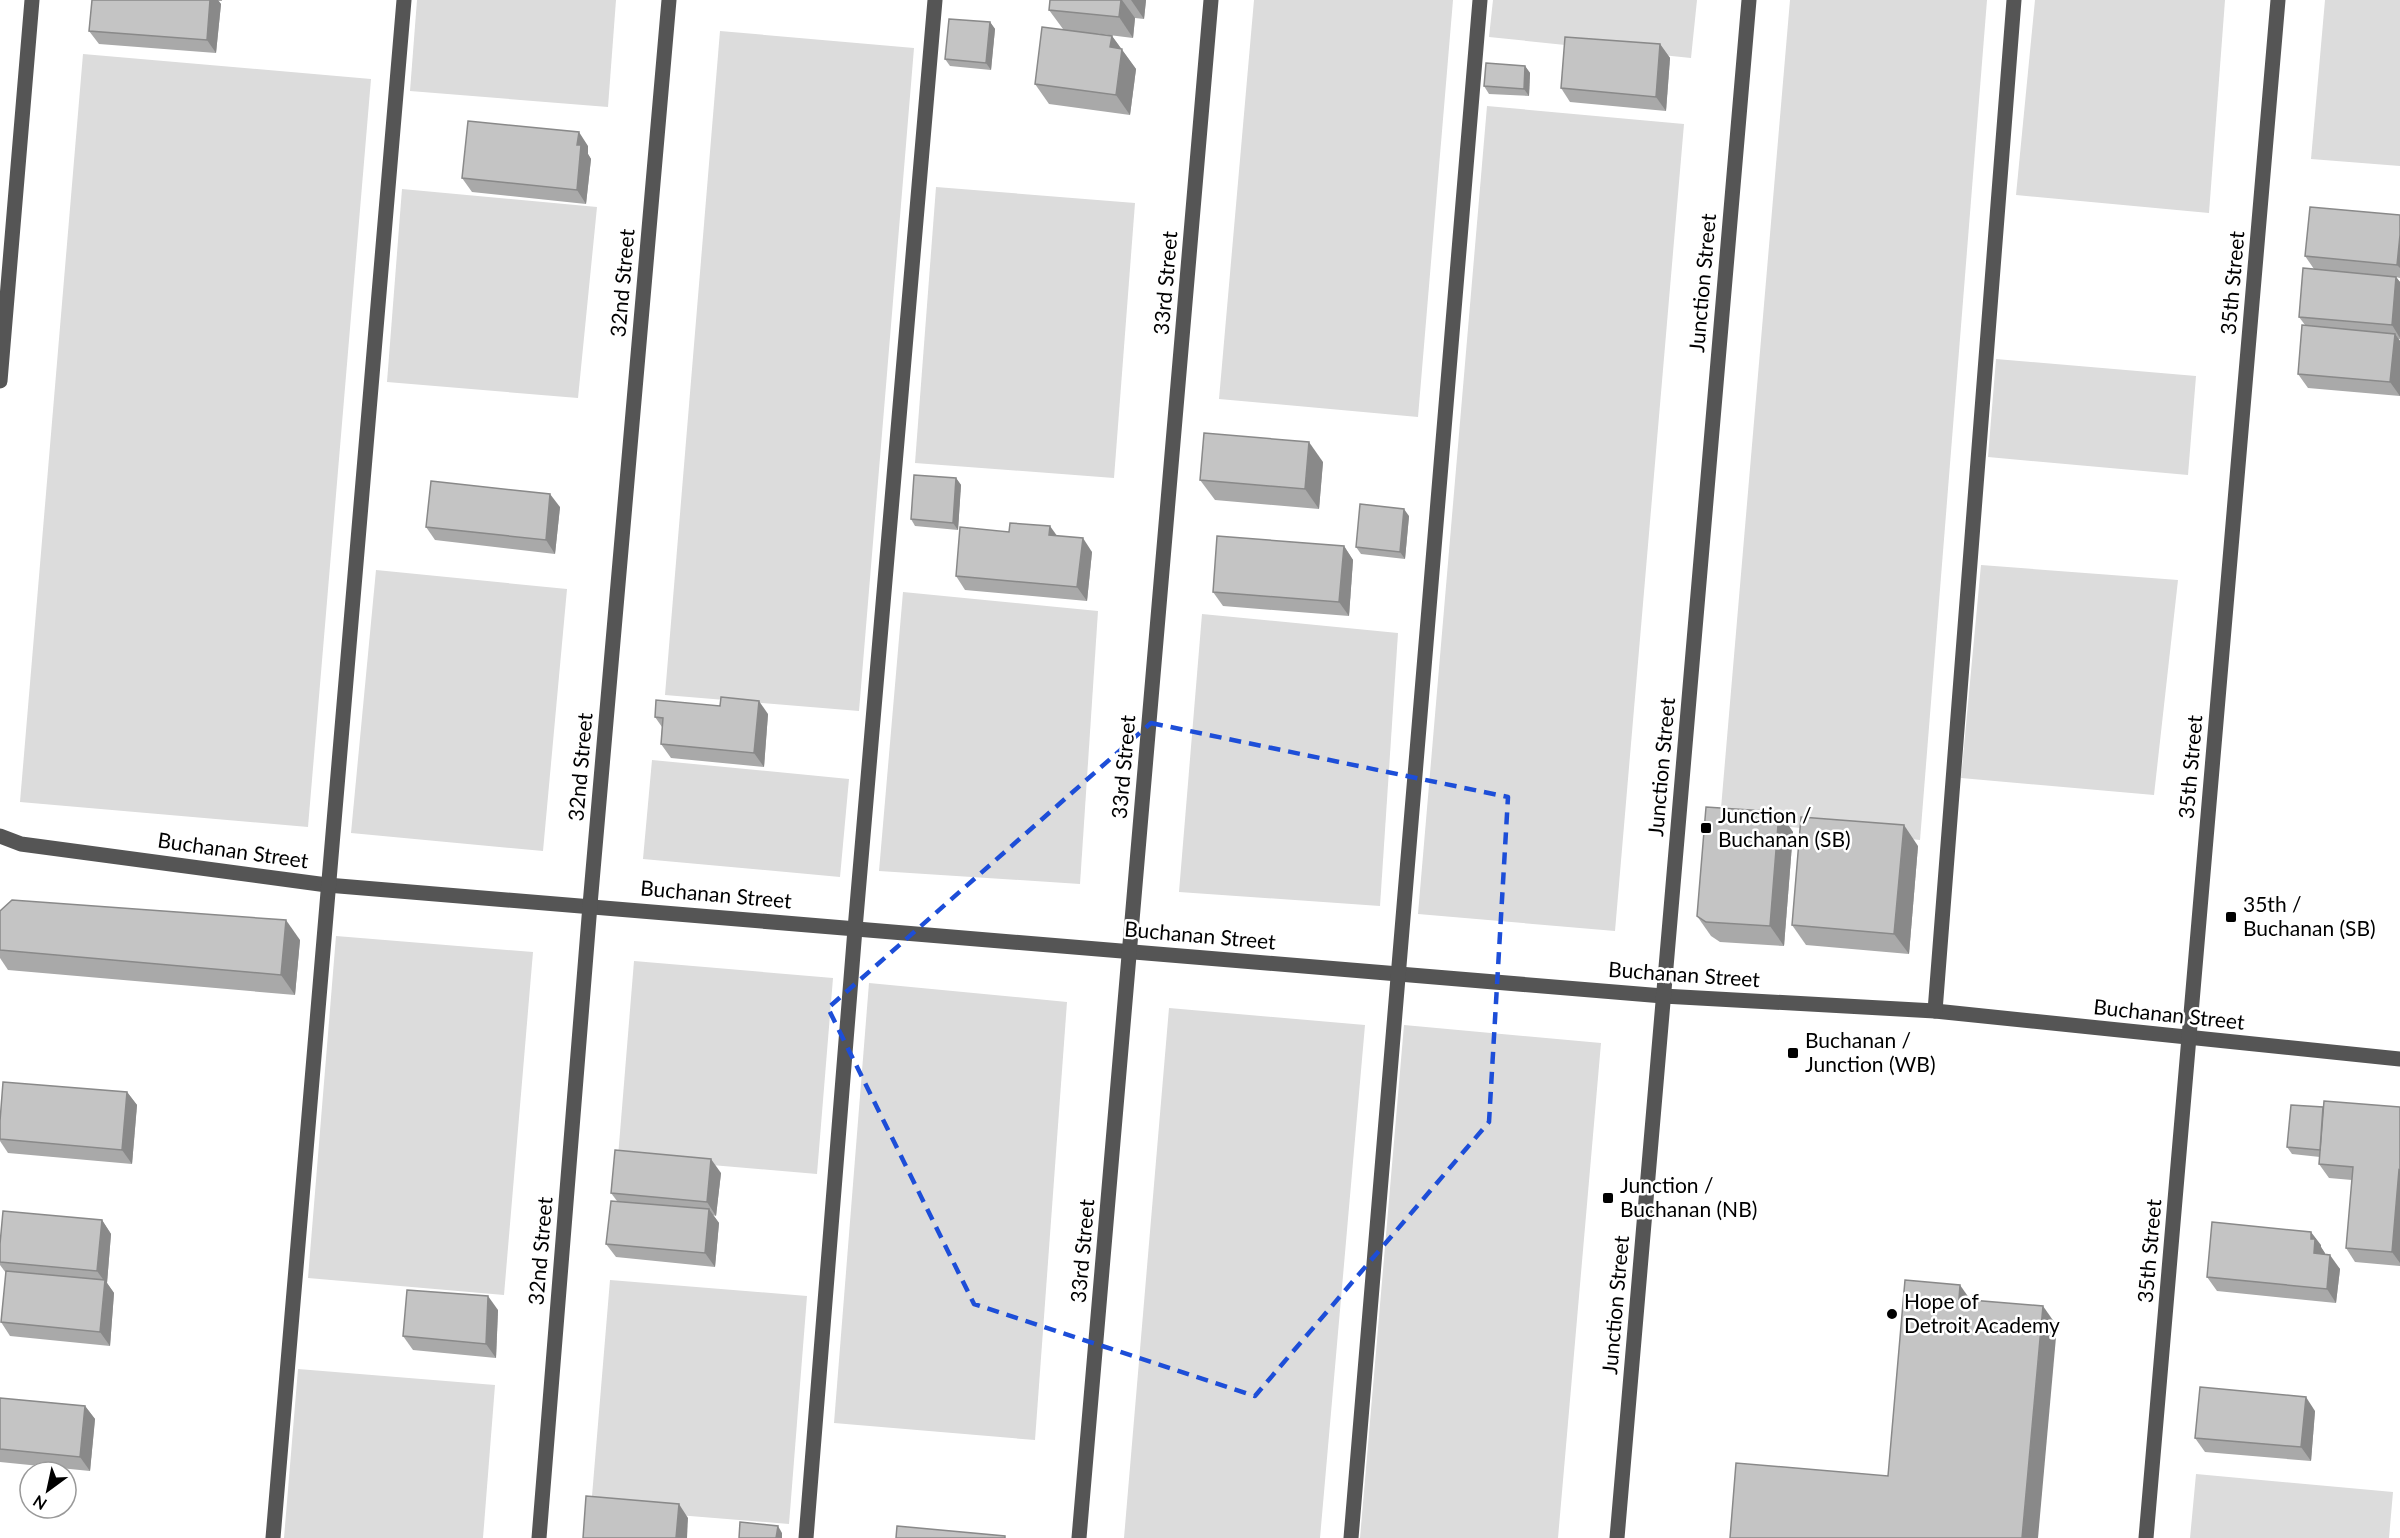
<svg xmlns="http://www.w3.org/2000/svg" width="2400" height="1538" viewBox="0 0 2400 1538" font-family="Lato,sans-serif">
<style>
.green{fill:#dcdcdc}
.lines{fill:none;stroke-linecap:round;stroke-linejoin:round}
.minor{stroke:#555;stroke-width:15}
.wall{fill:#a9a9a9}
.shaded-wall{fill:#898989}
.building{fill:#c4c4c4;stroke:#898989;stroke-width:1.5}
.marked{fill:none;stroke:#1d4ed8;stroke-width:4.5;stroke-dasharray:12 8;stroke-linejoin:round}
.poi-dot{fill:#000;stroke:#fff;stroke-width:2}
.labels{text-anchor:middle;stroke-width:5;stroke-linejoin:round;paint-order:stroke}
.street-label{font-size:21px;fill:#000;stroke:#fff}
.poi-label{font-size:21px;fill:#000;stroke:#fff;text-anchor:start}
</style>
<rect width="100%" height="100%" fill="#fff"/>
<g class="green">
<polygon points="417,0 616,0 608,107 410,91"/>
<polygon points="1254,0 1453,0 1418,417 1219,399"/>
<polygon points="1493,0 1697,0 1691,58 1489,37"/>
<polygon points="1790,0 1987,0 1920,840 1720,820"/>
<polygon points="2035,0 2225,0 2209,213 2016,195"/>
<polygon points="2325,0 2400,0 2400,166 2311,159"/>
<polygon points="720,31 914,48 859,711 665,695"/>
<polygon points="83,54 371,79 308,827 20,802"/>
<polygon points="1487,106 1684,124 1615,931 1418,914"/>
<polygon points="936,187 1135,203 1114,478 915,463"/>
<polygon points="402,189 597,207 578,398 387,382"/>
<polygon points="1996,359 2196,376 2188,475 1988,457"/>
<polygon points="1981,565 2178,580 2154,795 1961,778"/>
<polygon points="376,570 567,589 543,851 351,833"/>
<polygon points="903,592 1098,611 1080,884 879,871"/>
<polygon points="1202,614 1398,633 1380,906 1179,892"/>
<polygon points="652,760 849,779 840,877 643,859"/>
<polygon points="336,936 533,952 504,1295 308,1278"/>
<polygon points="634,961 833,978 817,1174 618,1157"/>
<polygon points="869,983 1067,1002 1035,1440 834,1423"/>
<polygon points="1169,1008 1365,1025 1320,1538 1124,1538"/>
<polygon points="1404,1025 1601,1043 1558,1538 1360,1538"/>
<polygon points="610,1280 807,1296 789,1524 591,1508"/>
<polygon points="298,1369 495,1385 483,1538 284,1538"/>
<polygon points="2196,1474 2393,1492 2389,1538 2190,1538"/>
</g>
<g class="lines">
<g class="minor">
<polyline points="0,381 32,0"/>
<polyline points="0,836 21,844 327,885 1663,996 1935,1011 2400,1059"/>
<polyline points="1935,1011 2014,0"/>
<polyline points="273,1538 404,0"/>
<polyline points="539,1538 590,905 669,0"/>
<polyline points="806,1538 855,929 935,0"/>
<polyline points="1079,1538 1211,0"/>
<polyline points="1351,1538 1480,0"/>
<polyline points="1617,1538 1749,0"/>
<polyline points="2146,1538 2278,0"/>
</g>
</g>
<g class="wall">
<polygon points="92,0 222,0 222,1 218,1 221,4 216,53 99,44 89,31"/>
<polygon points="1050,0 1146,0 1144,19 1135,18 1133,38 1093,33 1112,36 1136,69 1130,115 1049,104 1035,84 1063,29 1049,10"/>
<polygon points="990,22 995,29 991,70 950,66 945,59"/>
<polygon points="1660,44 1670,58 1666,111 1570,102 1561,88"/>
<polygon points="1525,66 1530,73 1529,96 1489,94 1484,86"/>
<polygon points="588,146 588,154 591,159 586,204 472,192 462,178"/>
<polygon points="2400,215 2400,278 2396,277 2400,282 2400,339 2399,339 2400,341 2400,396 2308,388 2298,374 2305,325 2299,317 2314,269 2305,256"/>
<polygon points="1323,462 1319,509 1215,500 1200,480"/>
<polygon points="956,478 961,485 958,530 915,526 911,519"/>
<polygon points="560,507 555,554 435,540 426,527"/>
<polygon points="1409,516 1405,559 1361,554 1356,547"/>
<polygon points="1009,532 1057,536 1092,552 1087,601 965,590 956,576"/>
<polygon points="1344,546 1353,560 1349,616 1223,606 1213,592"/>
<polygon points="768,714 764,767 671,758 661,744 662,727 655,717"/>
<polygon points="1779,812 1793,832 1784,946 1720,942 1711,936 1697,916"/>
<polygon points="1918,846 1909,954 1806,945 1792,925"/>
<polygon points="0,911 300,940 295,995 8,970 0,958"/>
<polygon points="127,1092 137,1105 132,1164 8,1153 0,1141 0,1121"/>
<polygon points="2323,1107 2400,1107 2400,1266 2355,1262 2346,1248 2352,1180 2329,1178 2319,1164 2320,1157 2292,1154 2287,1147"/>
<polygon points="721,1173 716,1216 713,1215 719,1223 715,1267 616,1257 606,1244 617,1201 611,1193"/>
<polygon points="102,1220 111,1234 107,1283 114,1293 110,1346 10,1336 1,1322 6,1273 0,1265 0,1244"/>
<polygon points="2321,1245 2321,1247 2325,1254 2340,1269 2336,1303 2217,1291 2207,1277"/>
<polygon points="498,1310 496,1358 413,1350 403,1336"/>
<polygon points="0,1398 85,1406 95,1419 90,1471 0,1462"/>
<polygon points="2315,1411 2311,1461 2205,1452 2195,1438"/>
</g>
<g class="shaded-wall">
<polygon points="210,0 218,0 221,4 216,53 207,40"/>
<polygon points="1121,0 1122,0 1135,18 1133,38 1119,17"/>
<polygon points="1131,0 1146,0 1144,19"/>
<polygon points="990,22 995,29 991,70 986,63"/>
<polygon points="1112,36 1136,69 1130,115 1116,95 1110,47"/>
<polygon points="1660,44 1670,58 1666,111 1656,97"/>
<polygon points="1525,66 1530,73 1529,96 1524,89"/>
<polygon points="579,132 588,146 588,154 591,159 586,204 577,190 577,145"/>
<polygon points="2400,235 2400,268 2397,265"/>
<polygon points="2396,277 2400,282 2400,338 2392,325"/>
<polygon points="2395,334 2400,341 2400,396 2390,382"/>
<polygon points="1309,442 1323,462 1319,509 1305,489"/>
<polygon points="956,478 961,485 958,530 953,523"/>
<polygon points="550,494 560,507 555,554 546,540"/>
<polygon points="1404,509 1409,516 1405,559 1400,552"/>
<polygon points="1050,526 1060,540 1049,535"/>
<polygon points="1083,538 1092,552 1087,601 1077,587"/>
<polygon points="1344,546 1353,560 1349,616 1339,602"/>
<polygon points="759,701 768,714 764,767 754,753"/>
<polygon points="1779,812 1793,832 1784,946 1770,926"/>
<polygon points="1904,825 1918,846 1909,954 1894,934"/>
<polygon points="286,920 300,940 295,995 281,975"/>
<polygon points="127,1092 137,1105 132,1164 122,1150"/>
<polygon points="711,1159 721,1173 716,1216 707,1202"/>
<polygon points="2399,1170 2400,1172 2400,1263 2392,1252"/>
<polygon points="709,1209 719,1223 715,1267 705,1253"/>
<polygon points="102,1220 111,1234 107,1283 114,1293 110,1346 100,1332 105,1282 97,1271"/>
<polygon points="2311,1232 2321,1245 2321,1247 2325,1253 2324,1267 2314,1253 2311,1239"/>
<polygon points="2330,1255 2340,1269 2336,1303 2327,1289"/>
<polygon points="1960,1285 1974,1305 1959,1299"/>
<polygon points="488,1296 498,1310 496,1358 486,1344"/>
<polygon points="2043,1306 2057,1326 2038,1538 2022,1538"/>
<polygon points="2306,1397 2315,1411 2311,1461 2301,1447"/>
<polygon points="85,1406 95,1419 90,1471 80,1457"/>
<polygon points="679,1504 688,1518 687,1538 676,1538"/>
<polygon points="778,1526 782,1533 782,1538 776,1538"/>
</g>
<g class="building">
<polygon points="92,0 210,0 207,40 89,31"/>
<polygon points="1050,0 1121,0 1119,17 1049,10"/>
<polygon points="949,19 990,22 986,63 945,59"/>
<polygon points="1042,27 1112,36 1110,47 1122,49 1116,95 1035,84"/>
<polygon points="1565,37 1660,44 1656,97 1561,88"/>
<polygon points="1486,63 1525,66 1524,89 1484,86"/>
<polygon points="468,121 579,132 577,145 581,145 577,190 462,178"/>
<polygon points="2310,207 2400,215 2400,235 2397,265 2305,256"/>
<polygon points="2303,268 2396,277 2392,325 2299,317"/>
<polygon points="2302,325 2395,334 2390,382 2298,374"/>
<polygon points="1204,433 1309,442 1305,489 1200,480"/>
<polygon points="914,475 956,478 953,523 911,519"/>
<polygon points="431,481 550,494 546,540 426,527"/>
<polygon points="1360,504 1404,509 1400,552 1356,547"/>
<polygon points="1010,523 1050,526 1049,535 1083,538 1077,587 956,576 960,527 1009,532"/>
<polygon points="1217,536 1344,546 1339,602 1213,592"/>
<polygon points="721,697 759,701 754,753 661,744 663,718 655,717 656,700 720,706"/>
<polygon points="1706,807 1779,812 1770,926 1706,922 1697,916"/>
<polygon points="1801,817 1904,825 1894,934 1792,925"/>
<polygon points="12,900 286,920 281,975 0,950 0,911"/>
<polygon points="3,1082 127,1092 122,1150 0,1139 0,1121"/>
<polygon points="2324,1101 2400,1107 2400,1171 2399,1170 2392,1252 2346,1248 2353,1167 2319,1164"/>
<polygon points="2291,1105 2323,1107 2320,1150 2287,1147"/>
<polygon points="615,1150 711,1159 707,1202 611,1193"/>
<polygon points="611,1201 709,1209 705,1253 606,1244"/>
<polygon points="3,1211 102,1220 97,1271 0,1262 0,1244"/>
<polygon points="2212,1222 2311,1232 2311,1239 2315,1239 2314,1253 2330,1255 2327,1289 2207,1277"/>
<polygon points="6,1271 105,1280 100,1332 1,1322"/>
<polygon points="1905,1280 1960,1285 1959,1299 2043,1306 2022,1538 1730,1538 1736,1463 1888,1476"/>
<polygon points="407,1290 488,1296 486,1344 403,1336"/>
<polygon points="2200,1387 2306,1397 2301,1447 2195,1438"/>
<polygon points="0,1398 85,1406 80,1457 0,1449"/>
<polygon points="586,1496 679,1504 676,1538 583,1538"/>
<polygon points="740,1522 778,1526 776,1538 739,1538"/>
<polygon points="897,1526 1005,1536 1005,1538 896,1538"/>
</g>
<path class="marked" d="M1151,723l357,74 -19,325 -234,274 -281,-92 -146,-296z"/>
<g class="poi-dot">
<rect x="1700" y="822" width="12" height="12" rx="3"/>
<rect x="2225" y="911" width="12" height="12" rx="3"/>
<rect x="1787" y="1047" width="12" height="12" rx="3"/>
<rect x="1602" y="1192" width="12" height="12" rx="3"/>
<circle cx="1892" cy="1314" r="6"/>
</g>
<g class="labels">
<g class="street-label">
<text transform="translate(623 283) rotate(-85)" y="7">32nd Street</text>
<text transform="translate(1166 283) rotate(-85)" y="7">33rd Street</text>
<text transform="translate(1703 283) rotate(-85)" y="7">Junction Street</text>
<text transform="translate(2233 283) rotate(-85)" y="7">35th Street</text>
<text transform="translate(581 767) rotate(-85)" y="7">32nd Street</text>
<text transform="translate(1124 767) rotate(-85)" y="7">33rd Street</text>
<text transform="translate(1662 767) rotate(-85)" y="7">Junction Street</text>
<text transform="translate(2191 767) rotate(-85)" y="7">35th Street</text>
<text transform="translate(233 851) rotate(8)" y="7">Buchanan Street</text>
<text transform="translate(716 895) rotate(5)" y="7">Buchanan Street</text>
<text transform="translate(1200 936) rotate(5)" y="7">Buchanan Street</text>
<text transform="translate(1684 975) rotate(4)" y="7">Buchanan Street</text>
<text transform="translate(2169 1015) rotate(6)" y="7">Buchanan Street</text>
<text transform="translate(541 1251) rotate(-85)" y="7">32nd Street</text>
<text transform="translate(1083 1251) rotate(-85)" y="7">33rd Street</text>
<text transform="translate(2150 1251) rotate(-85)" y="7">35th Street</text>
<text transform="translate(1616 1305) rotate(-85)" y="7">Junction Street</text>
</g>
<g class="poi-label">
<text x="1718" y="823">Junction /<tspan x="1718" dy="24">Buchanan (SB)</tspan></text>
<text x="2243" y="912">35th /<tspan x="2243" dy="24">Buchanan (SB)</tspan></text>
<text x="1805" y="1048">Buchanan /<tspan x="1805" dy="24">Junction (WB)</tspan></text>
<text x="1620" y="1193">Junction /<tspan x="1620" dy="24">Buchanan (NB)</tspan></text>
<text x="1904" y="1309">Hope of<tspan x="1904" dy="24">Detroit Academy</tspan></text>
</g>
</g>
<g transform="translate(48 1490) rotate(213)"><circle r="28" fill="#ffffff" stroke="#999999" stroke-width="1.5"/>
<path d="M0-4.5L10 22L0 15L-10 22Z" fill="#000000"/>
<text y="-9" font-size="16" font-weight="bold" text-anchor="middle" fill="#000000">N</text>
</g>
</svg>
